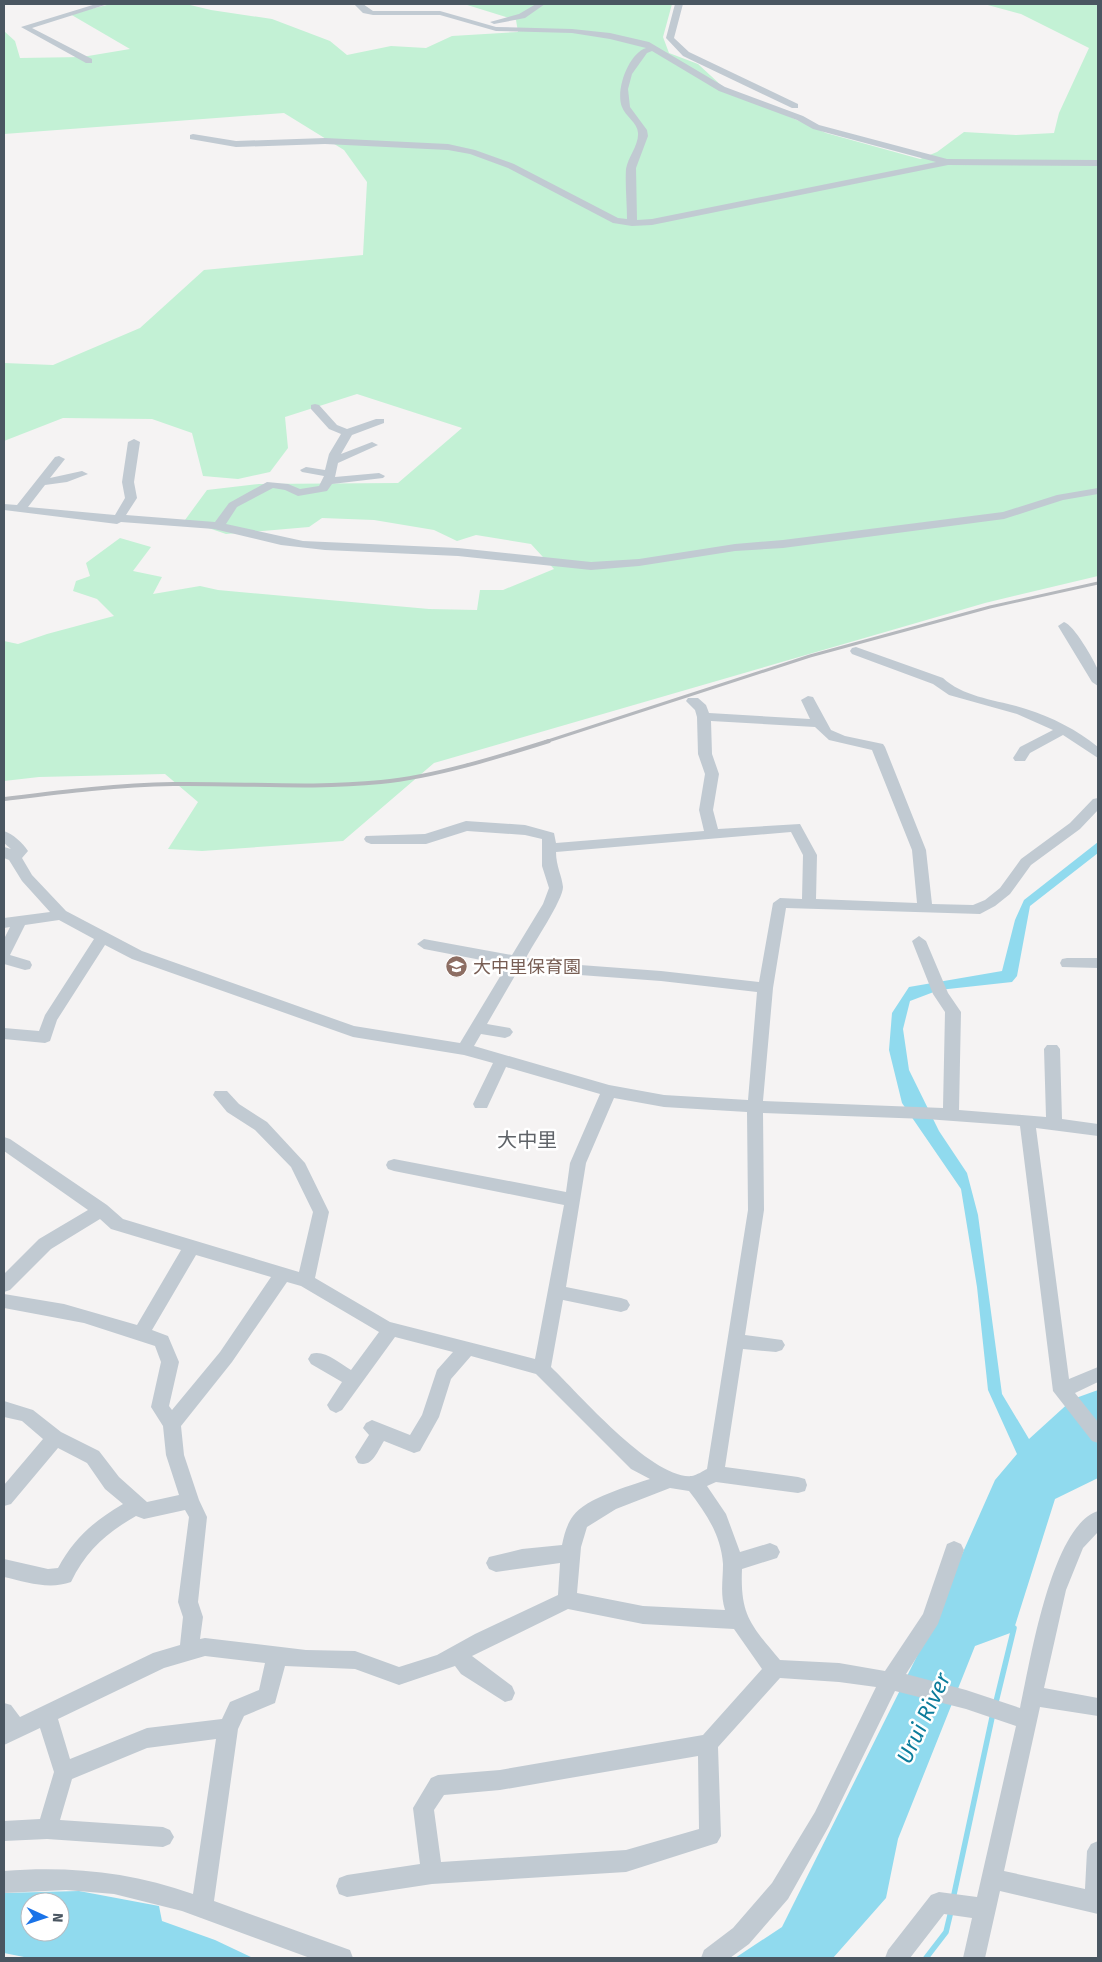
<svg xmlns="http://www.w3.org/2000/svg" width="1102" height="1962" viewBox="0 0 1102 1962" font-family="'Fira Sans','Noto Sans JP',sans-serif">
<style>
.green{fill:#c3f1d5}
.water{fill:#90daee;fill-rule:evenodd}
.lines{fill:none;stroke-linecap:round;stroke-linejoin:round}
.stream{stroke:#90daee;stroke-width:5.5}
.minor{fill:#c1cad2;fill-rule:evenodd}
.rail-far1{stroke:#b5b8bd;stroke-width:3}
.rail{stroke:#b5b8bd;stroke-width:4}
.labels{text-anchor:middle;stroke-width:5;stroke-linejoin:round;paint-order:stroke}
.education-label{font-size:18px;fill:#785e54;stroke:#fff;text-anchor:start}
.quarter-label{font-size:20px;fill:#5f6368;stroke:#fff}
.near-water-label{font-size:22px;font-style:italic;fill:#0c7c9b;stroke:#fff}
</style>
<rect width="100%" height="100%" fill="#f5f3f3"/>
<polygon class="green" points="111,4 186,4 211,10 272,19 330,41 347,55 391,46 426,48 452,36 518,32 516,20 464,4 672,4 663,37 669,53 698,64 723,87 826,133 920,159 937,152 964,132 1016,135 1054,133 1059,113 1089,48 1021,14 984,4 1098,4 1098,576 985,603 434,763 343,841 202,851 168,849 198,802 165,774 39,777 4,781 4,641 18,644 47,634 114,616 97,599 73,591 76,581 90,576 86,563 120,538 151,547 133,571 162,577 153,594 200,586 218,590 429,609 477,610 480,590 503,590 554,569 531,544 476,535 457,541 434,530 374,520 322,518 309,527 226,534 185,520 207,490 259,484 398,483 462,428 357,394 285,417 288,448 270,472 238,479 203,476 192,433 152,419 63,418 4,441 4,363 53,365 140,328 204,270 363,255 367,182 344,150 284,113 4,134 4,31 15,41 20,58 82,57 130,49 70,14"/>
<g class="water">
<polygon points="1098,842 1098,853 1030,906 1017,976 1012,982 939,990 910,1001 903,1029 909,1070 939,1131 967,1173 978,1215 1002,1394 1029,1439 1073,1399 1098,1390 1098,1478 1055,1499 1013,1632 975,1646 898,1839 886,1898 833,1958 735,1958 782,1927 916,1658 995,1480 1017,1454 988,1390 977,1287 961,1189 902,1103 889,1050 892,1013 909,987 1002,971 1015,920 1024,900"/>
<path d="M79,1891l80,15 3,15 53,19 38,18h-224l-25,-5v-60zM30,1902h30v30h-30z"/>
</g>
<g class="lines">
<g class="stream">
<polyline points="995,1706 1014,1628"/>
<polyline points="953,1899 993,1713"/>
<polyline points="926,1958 946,1932 951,1911"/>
</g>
<g class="minor">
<polygon points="96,4 108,4 32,28 92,59 92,63 86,63 21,27"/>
<path d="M354,4h9l10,7h67l56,16 76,2 38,4 39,9 76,45 78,29 16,9 128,34 151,1v6l-150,-1 -296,60 -20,1 -19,-3 -105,-55 -38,-14 -22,-4 -123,-6 -89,3 -46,-8v-4l3,-1 43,7 89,-3 123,6 27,6 39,14 104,54 9,1c0,-16 -2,-34 -1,-50 2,-12 13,-24 12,-36 0,-10 -13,-17 -16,-26 -7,-17 7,-54 24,-59l-36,-9 -38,-6 -76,-2 -56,-16h-67l-10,-2zM652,51l67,40 78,29 16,9 123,33 -284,57 -15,1 -1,-52 12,-32 -1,-6 -17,-23 -2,-18 4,-15 15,-21z"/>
<polygon points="536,4 545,4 525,18 494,24 490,22 519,14"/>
<polygon points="675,4 683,4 674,38 689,52 798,104 798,108 792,108 683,56 666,38"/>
<polygon points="315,404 319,405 337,425 347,429 376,419 384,419 384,423 352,435 341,454 372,442 378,445 338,463 335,477 379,473 385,476 383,478 332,484 327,491 298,496 285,490 273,488 237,507 226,524 303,541 458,548 591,562 639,559 735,544 783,540 1003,512 1057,495 1098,488 1098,494 1063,500 1004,519 783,548 735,551 639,566 591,570 458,556 325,550 281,545 214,529 121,522 117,524 4,510 4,504 17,505 55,457 59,456 65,459 50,478 82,471 88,474 67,482 45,485 28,507 115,515 125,498 122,482 128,442 134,439 140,442 134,482 137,498 126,515 215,522 229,503 267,482 288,484 300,489 319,486 324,476 302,472 300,470 306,467 325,470 329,454 341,434 329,429 311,409 311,405"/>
<path d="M1064,622c10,3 30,38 34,48 1,5 0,11 0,16l-6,-4 -34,-56z"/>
<path d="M856,647l87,31c21,20 56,22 83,31 26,8 51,21 72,38v11l-35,-23 -33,18 -5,8h-10l-2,-3 7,-11 33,-17 -36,-16 -68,-19 -16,-11 -81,-30 -2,-3 2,-3z"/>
<path d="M808,696l5,1 18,33 14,6 38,8 2,3 41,103 6,54 41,1 12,-5 15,-12 21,-29 49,-36 23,-24 5,-1v12l-18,19 -49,36 -21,29 -15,12 -15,8 -194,-6 -13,80 -10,113 180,7 2,-96 -12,-18 -21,-53 7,-5 7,5 22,52 13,19 -2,98 87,7 -2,-68 3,-4h10l3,4 2,70 36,5v12l-62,-8 33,251 29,-12v15l-23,11 23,29v21l-6,-2 -39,-50 -33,-265 -94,-7 -163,-6 1,97 -19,125 37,5 3,5 -3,5 -6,2 -33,-3 -18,118 73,10 7,2 2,6 -2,6 -7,2 -82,-11 -9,4 19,28 14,38 30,-9 7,3 3,6 -3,6 -35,11c-2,47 9,56 38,91l59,3 46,8 38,-57 24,-70 7,-3 7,3 3,6 -26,74 -32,50 60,16 54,18c10,-45 31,-182 78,-197v21l-15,16 -17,42 -22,98 54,10v18l-58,-9 -36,164 81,18 2,-38 4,-7 7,-3v73l-98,-23 -15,67h-22l9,-40 -28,-4 -34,44h-25l3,-8 43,-55 8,-3 38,5 39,-171 -50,-17 -71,-18 -66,135 -41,73 -39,45 -19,14h-29l3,-8 29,-22 39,-45 43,-71 61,-125 -37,-5 -59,-4 -62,69 3,89 -4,7 -91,29 -194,12 -85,13 -8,-3 -3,-8 3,-8 8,-3 73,-11 -7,-56 18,-30 7,-3 62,-5 203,-35 59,-66 -28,-40 -91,-5 -75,-15 -96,47 40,30 3,7 -3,7 -7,2 -44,-28 -6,-8 -56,19 -44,-16 -70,-3 -10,37 -31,13 -6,13 -24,172 136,49 3,8h-43l-128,-47 -68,-17 -48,-4 -62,3v-22c66,-5 126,1 189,23l23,-155 -69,9 -75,31 -12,41 103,7 7,3 4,7 -4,7 -7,3 -116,-8 -43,2v-20l36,-2 14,-47 -14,-44 -36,17v-42l7,2 9,12 133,-64 27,-8 3,-28 -5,-15 11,-85 -4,-7 -41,9 -8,-3c-30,17 -50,35 -65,66 -22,8 -45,0 -67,-5v-18l44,10 10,-1c16,-30 36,-47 65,-64l-18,-15 -18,-26 -29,-15 -47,56 -7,2v-21l39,-46 -21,-18 -18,-4v-16l29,9 28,22 38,19 20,26 28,25 32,-7 -13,-40 -3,-29 -12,-19 10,-45 -6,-16 -71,-23 -80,-15v-14l60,10 73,21 44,-75 -70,-21 -11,-10 -49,30 -41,41 -6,2v-18l35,-35 49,-29 -84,-59v-14l6,2 97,66 16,14 176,53 14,-60 -22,-45 -36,-37 -28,-18 -14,-17 2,-4h12l12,13 28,18 38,41 24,49 -14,66 75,44 145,37 29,-154 -170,-34 -6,-2 -2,-4 2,-4 6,-2 172,33 4,-29 30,-69 -94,-27 -19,41h-12l-2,-4 20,-41 -29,-8 -111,-18 -221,-78 -27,-14 -48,75 -7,21 -5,2 -41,-4v-11l35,3 6,-16 49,-76 -35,-19 -34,5 -15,30 20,6 2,4 -2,4 -5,1 -21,-6v-25l6,-12 -6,1v-10l46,-6 -28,-31 -13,-21 -5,-2v-11l7,2 -7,-6v-12c9,3 19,12 24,20l-6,7 10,17 34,36 76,40 212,75 106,17 47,-78 -83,-16 -7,-5 7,-5 88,16 31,-51 6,-16 -7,-22v-27l-17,-4 -58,-4 -41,13h-55l-5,-2 -2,-3 2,-3 59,-2 41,-13 59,4 29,8 2,10 148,-12 -5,-21 6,-36 -7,-20 -1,-37 -2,-7 -9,-9 2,-3h10l8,7 3,8 101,6 -9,-19zM711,721l104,6 14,13 43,10 40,100 5,53 -101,-4 1,-44 -17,-31 -82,5 -5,-19 6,-36 -7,-20zM791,832l12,23 -1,44 -22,-1 -7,5 -14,79 -98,-11 -108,-8 -27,-5c7,-14 37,-58 37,-71 -1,-11 -7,-21 -7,-35zM520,967l33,6 108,8 96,11 -9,108 -84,-5 -55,-10 -135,-39 7,-12 24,4 5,-2 3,-4 -3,-4 -23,-4zM614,1098l50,9 83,5 1,98 -41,259c-4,2 -10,6 -15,7 -39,4 -113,-82 -141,-109l12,-67 58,12 6,-2 3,-5 -3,-5 -6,-2 -55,-11 20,-124zM196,1255l75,22 -51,75 -48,58 -3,-4 10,-44 -11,-26 -16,-6zM287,1282l14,4 78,46 -28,38c-12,-7 -27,-21 -40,-16l-3,5 3,5 31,18 -15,23 3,5 6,3 6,-3 53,-73 58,15 -16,18 -15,45 -12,20 -38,-15 -6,3 -3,5 6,7 -14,22 3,6c14,5 19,-11 26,-22l30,12 6,-2 19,-34 12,-38 20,-23 65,18 95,95 19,10c-21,7 -64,19 -77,37 -6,8 -9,19 -11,29l-40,4 -33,8 -3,6 3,6 7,3 64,-9 -2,32 -83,39 -38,21 -38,12 -44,-16 -49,-1 -101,-12 -5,1 3,-22 -5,-15 9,-85 -8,-17 -15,-45 -3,-29 51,-64zM670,1488l19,3c17,22 32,44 34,73 0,16 -3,30 2,46l-82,-4 -66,-13 4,-46 6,-20 29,-18zM205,1656l60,7 -6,27 -29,12 -8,17 -75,9 -77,31 -12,-40 106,-51zM698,1756l1,73 -73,21 -185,12 -7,-52 10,-15 56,-5z"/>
<polygon points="1067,958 1098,958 1098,968 1062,967 1060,963 1062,959"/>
</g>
<polyline class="rail-far1" points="545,742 810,656 990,607 1098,583"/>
<path class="rail" d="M4,799c57,-7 112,-14 169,-15 70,-1 138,5 208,-2 53,-5 117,-25 168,-41"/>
</g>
<defs>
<symbol id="school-disc" viewBox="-11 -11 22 22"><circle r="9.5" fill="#8d6e63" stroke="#fff"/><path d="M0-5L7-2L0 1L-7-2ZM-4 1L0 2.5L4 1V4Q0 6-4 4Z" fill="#fff"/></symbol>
</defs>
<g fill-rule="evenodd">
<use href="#school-disc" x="444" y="954" width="25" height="25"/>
</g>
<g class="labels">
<g class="education-label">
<text x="473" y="973">大中里保育園</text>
</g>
<g class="quarter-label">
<text x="527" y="1147">大中里</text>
</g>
<g class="near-water-label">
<text transform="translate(923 1718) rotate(-65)" y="8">Urui River</text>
</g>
</g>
<rect width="1102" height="1962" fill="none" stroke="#4a5661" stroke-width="10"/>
<g transform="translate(45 1917) rotate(93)"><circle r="24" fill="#ffffff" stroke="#b7bbc0"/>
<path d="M0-4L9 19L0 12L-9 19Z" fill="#1a73e8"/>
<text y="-8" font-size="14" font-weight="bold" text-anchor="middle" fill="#4a5661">N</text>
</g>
</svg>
